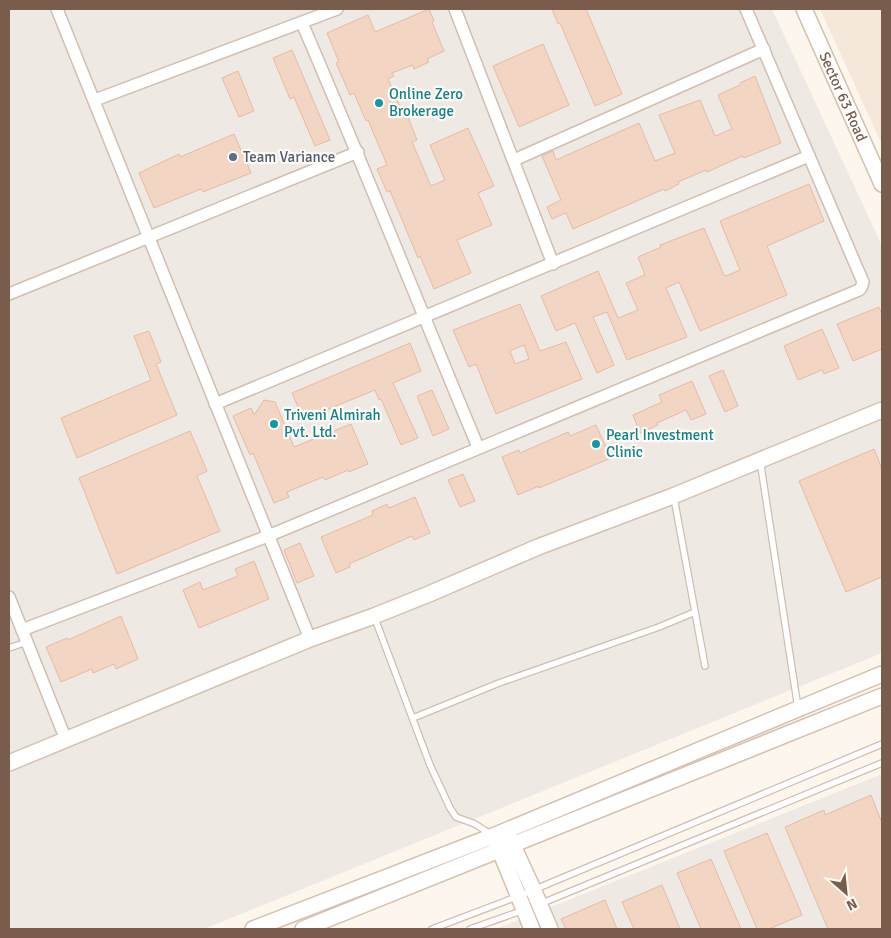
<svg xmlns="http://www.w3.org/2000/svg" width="891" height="938" viewBox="0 0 891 938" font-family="Signika,sans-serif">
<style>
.residential{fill:#f5e8da}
.industrial{fill:#efe9e4}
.building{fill:#f3d5c3;stroke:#e6bba3;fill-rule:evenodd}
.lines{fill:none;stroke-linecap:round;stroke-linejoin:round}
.lane-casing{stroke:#d1beb0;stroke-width:8}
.street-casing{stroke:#d1beb0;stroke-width:14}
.secondary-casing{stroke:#d6c0b0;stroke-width:18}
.lane{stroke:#fff;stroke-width:5.5}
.street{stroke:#fff;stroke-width:11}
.secondary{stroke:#fff;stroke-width:15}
.culture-dot{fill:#0f9aa8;stroke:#fffaf3;stroke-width:2}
.service-dot{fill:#5c6f8a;stroke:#fffaf3;stroke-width:2}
.labels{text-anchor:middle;stroke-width:4.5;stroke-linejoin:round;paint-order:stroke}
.culture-label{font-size:15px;fill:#0d838f;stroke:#fffaf3;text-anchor:start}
.street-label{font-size:15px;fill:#7a5c4d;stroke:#fffaf3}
.service-label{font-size:15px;fill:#4e5e75;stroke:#fffaf3;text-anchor:start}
</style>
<rect width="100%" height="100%" fill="#fdf6ec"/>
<polygon class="residential" points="820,9 882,9 882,145"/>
<g class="industrial">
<polygon points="9,9 772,9 882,246 882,653 204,929 9,929"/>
<polygon points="882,774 882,929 496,929"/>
</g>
<g class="building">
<polygon points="429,9 434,21 432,22 444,51 427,59 429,62 414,69 413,65 392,73 394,76 388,79 405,118 408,117 417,140 412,142 431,186 445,180 430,145 468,128 494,186 478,193 492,225 457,240 471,273 434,289 420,256 418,258 390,191 387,192 377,169 387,165 368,120 366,121 354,93 350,95 336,63 339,62 327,33 368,15 375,32"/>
<polygon points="552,9 586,9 622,94 595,106 560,23 558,24"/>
<polygon points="543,44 569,105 519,127 493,66"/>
<polygon points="292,50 330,140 315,146 294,97 290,99 273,58"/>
<polygon points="238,71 254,111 239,117 222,78"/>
<polygon points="755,76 781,143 744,158 743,156 707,172 706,170 678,182 679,184 665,191 664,189 573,229 566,213 552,219 547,207 561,200 542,156 553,151 556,160 639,123 655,161 675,153 659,115 700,100 715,136 732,129 718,95 740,85 740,83"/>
<polygon points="234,134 251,173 203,192 201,189 154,208 139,173 179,154 180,157"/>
<polygon points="809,184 824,221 767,246 787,295 700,331 679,282 666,288 687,337 627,360 607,312 593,317 614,365 597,373 575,323 556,331 541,296 598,271 618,318 638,310 626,283 645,275 638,257 661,247 660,245 704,228 724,275 726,276 740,270 720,221"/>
<path d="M520,304l20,47 26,-9 16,37 -86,35 -20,-50 -7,3 -16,-37zM524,345l5,14 -14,5 -5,-13z"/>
<polygon points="879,307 882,315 882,349 853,361 837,324"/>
<polygon points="822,329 839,368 824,374 822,370 798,380 784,346"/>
<polygon points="149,331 161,362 156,364 177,415 77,458 61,418 151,380 134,336"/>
<polygon points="410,343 421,371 393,383 418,438 401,445 381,399 379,400 375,390 319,413 320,414 304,421 292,393"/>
<polygon points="723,370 738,406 725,412 709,376"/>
<polygon points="692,381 706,414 691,420 686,410 657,423 658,425 640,433 633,415 662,402 659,395"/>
<polygon points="432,390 449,429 433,436 417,396"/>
<polygon points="264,400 275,402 294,447 351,424 368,464 349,472 348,470 325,480 323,477 287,492 289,497 274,503 253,453 250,455 233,416 251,408 254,415"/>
<polygon points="596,425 611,458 539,488 539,486 518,495 502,457 519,450 520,453 568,432 570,436"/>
<polygon points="190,431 207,471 197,476 220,531 117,574 79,478"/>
<polygon points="874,449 882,469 882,577 846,592 799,481"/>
<polygon points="463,474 475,501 460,507 448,480"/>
<polygon points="415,497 430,533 414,540 412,536 349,564 350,567 336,573 321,537 373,515 372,511 387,504 389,508"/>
<polygon points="300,543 314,576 297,583 284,550"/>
<polygon points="254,561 269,599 199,628 183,590 200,582 203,590 238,576 235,569"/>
<polygon points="121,616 138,659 116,669 114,664 93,673 92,669 61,682 46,647 67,638 68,640"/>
<polygon points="871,795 882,823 882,929 828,929 785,827 824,810 825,815"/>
<polygon points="767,833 802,915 769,929 757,929 724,851"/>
<polygon points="711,859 741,929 701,929 677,873"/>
<polygon points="662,885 680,929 634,929 622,902"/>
<polygon points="605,900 617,929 566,929 561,919"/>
</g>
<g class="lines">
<defs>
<g id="lane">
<polyline points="760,460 798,708"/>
<polyline points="674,498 705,666"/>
<polyline points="374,616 430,765 450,808 456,817 475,824 492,835"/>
<polyline points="9,648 27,642"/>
<polyline points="413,718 499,683 659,627 695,612"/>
<polyline points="540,904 882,763"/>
<polyline points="432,929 519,896 882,744"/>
<polyline points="470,929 524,910"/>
</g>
<g id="street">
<polyline points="57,9 310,639"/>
<polyline points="455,9 553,264"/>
<path d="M302,23c61,141 117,283 176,424"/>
<polyline points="95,100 337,9"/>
<polyline points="514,160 764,49"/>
<polyline points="9,294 358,152"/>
<polyline points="215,404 809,156"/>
<polyline points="9,597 66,740"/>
<polyline points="22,630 268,536 859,290 861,288 863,282 746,9"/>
</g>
<g id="secondary">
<path id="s1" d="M804,9l78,175"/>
<polyline points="9,763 310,639 374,616 429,594 538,547 673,496 882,410"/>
<polyline points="508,835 533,889 550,929"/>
<polyline points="496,841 532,929"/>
<polyline points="253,929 493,836 882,674"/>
<polyline points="303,929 882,696"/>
</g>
</defs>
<use href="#lane" class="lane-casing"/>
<use href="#street" class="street-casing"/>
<use href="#secondary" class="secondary-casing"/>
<use href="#lane" class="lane"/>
<use href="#street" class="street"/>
<use href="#secondary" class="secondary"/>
</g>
<g class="culture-dot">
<circle cx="379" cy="103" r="5"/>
<circle cx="274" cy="424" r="5"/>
<circle cx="596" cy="444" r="5"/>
</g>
<circle class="service-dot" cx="233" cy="157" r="5"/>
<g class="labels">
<g class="culture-label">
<text x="389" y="99">Online Zero<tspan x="389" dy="17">Brokerage</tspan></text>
<text x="284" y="420">Triveni Almirah<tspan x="284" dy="17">Pvt. Ltd.</tspan></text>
<text x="606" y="440">Pearl Investment<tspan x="606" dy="17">Clinic</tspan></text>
</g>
<g class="street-label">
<text dy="5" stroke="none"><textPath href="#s1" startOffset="96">Sector 63 Road</textPath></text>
</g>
<g class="service-label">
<text x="243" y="162">Team Variance</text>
</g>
</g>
<rect width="891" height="938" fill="none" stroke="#7a5c4d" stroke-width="20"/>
<g transform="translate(846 893) rotate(153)" stroke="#fffaf3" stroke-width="4" paint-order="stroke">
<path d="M0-4L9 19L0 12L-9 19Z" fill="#7a5c4d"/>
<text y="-8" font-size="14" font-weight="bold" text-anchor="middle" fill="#7a5c4d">N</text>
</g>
</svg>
